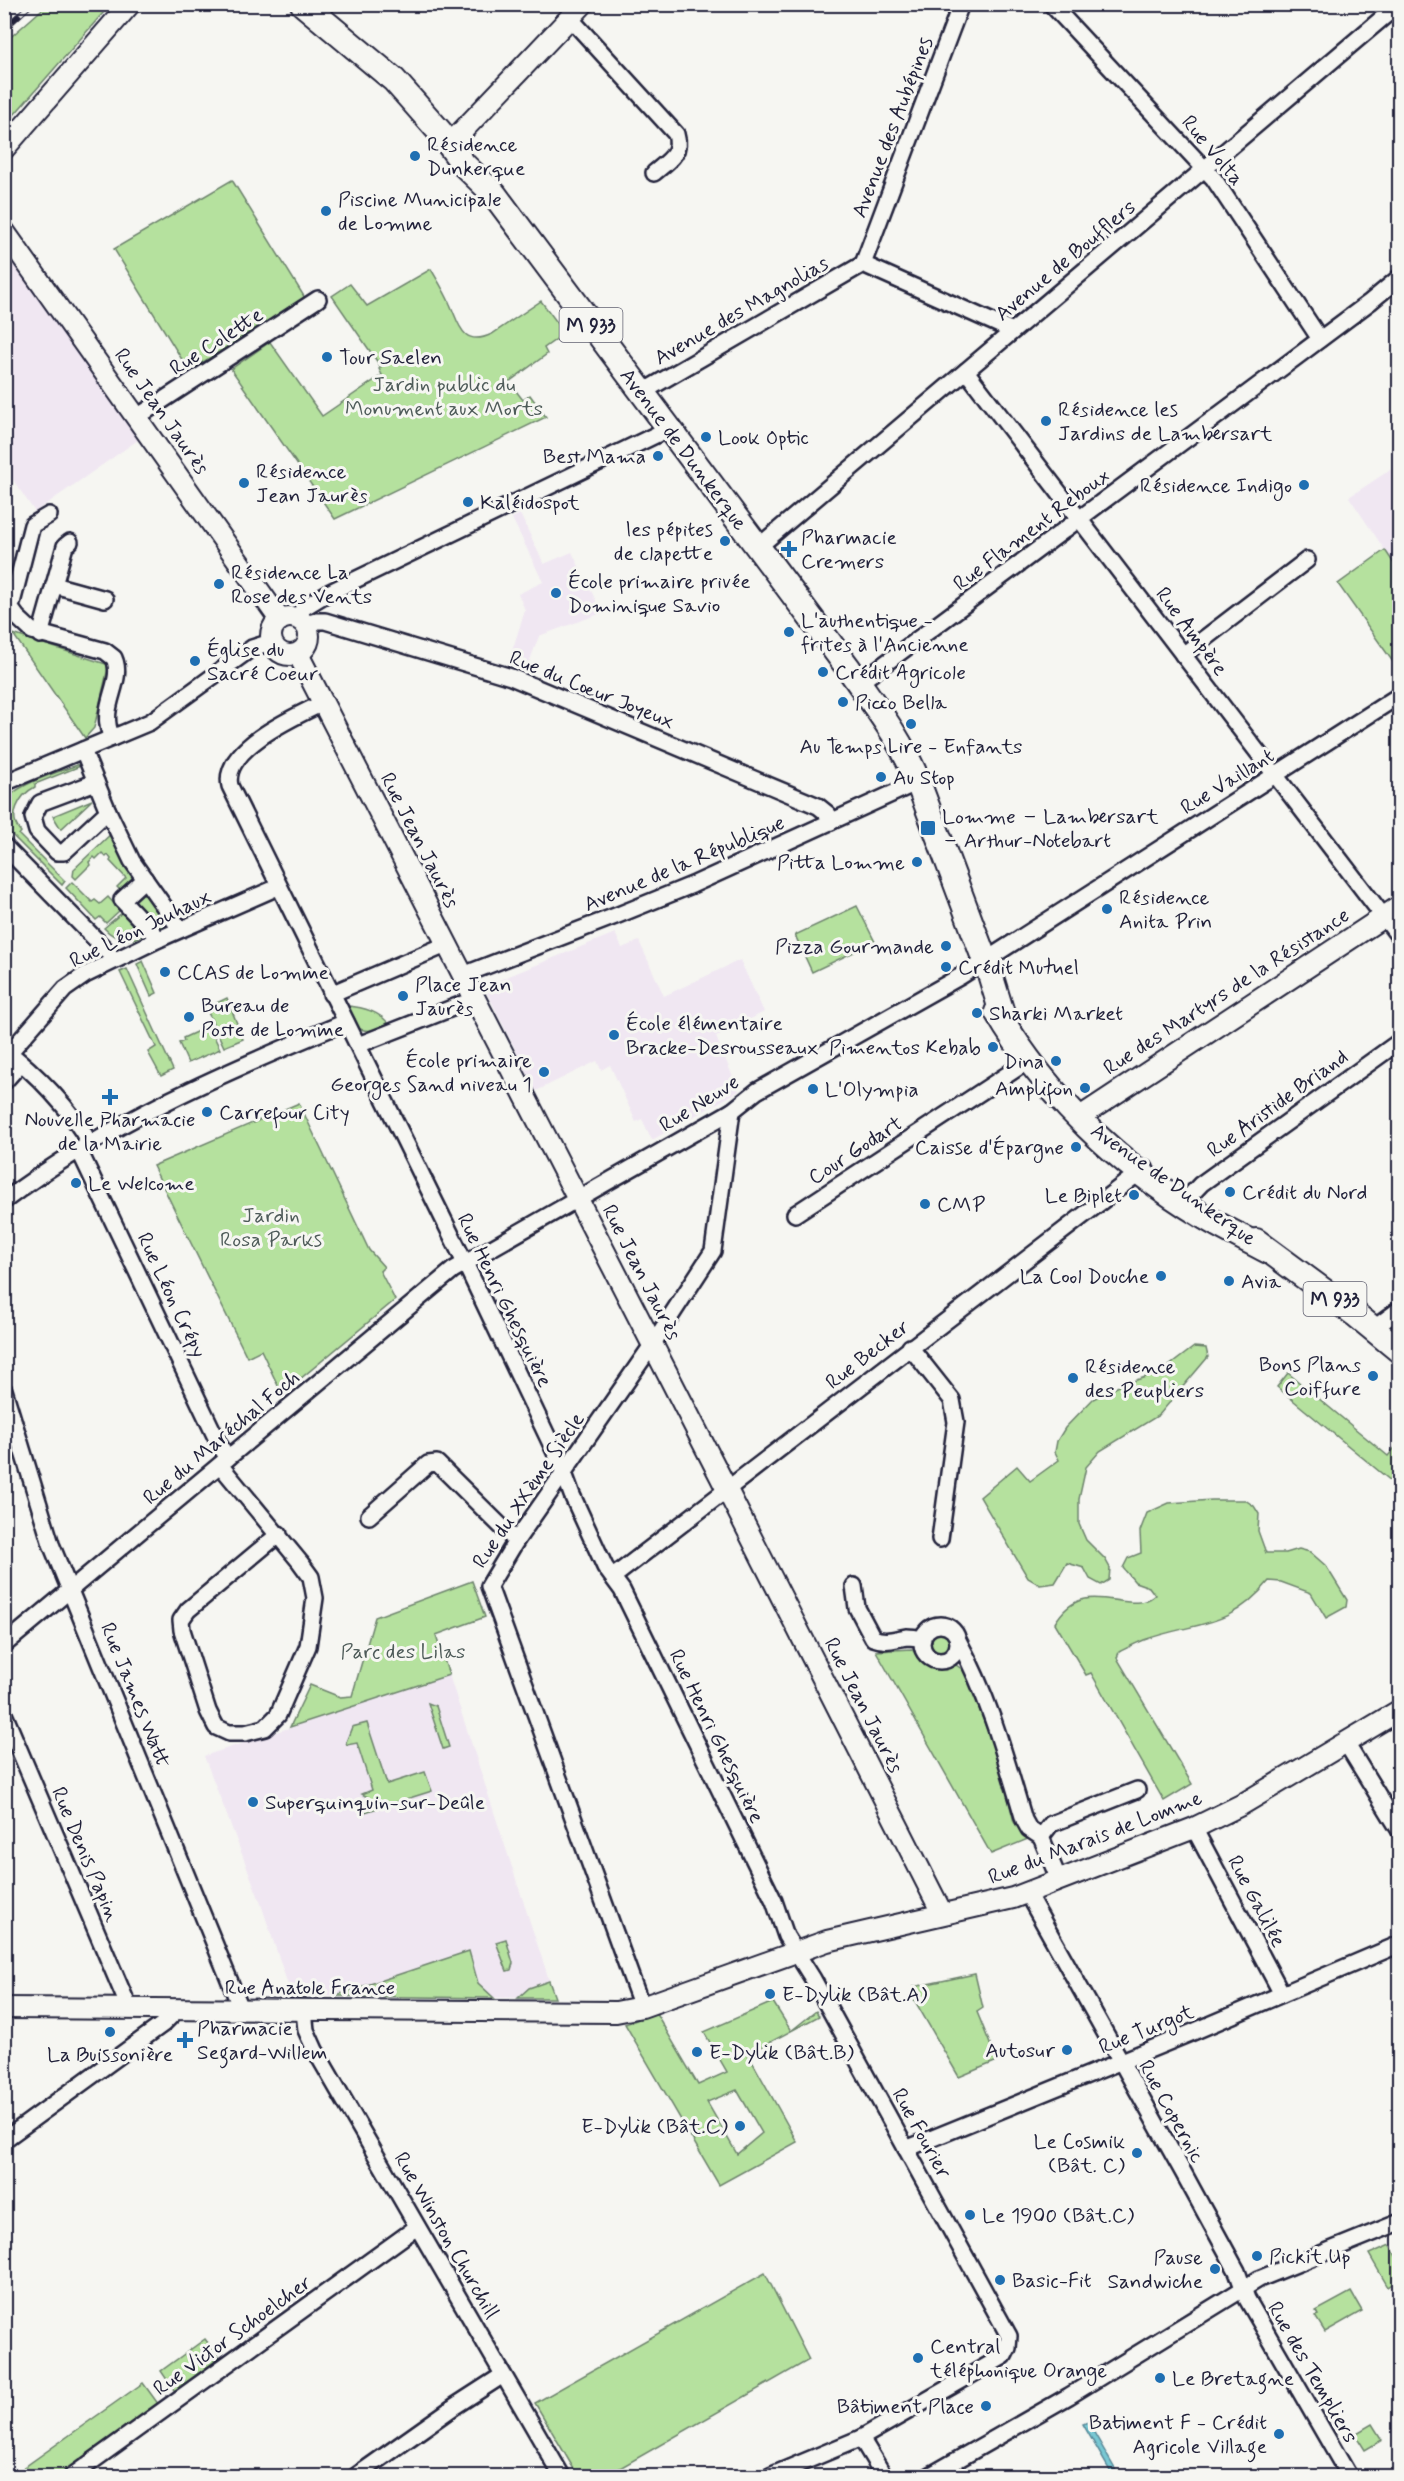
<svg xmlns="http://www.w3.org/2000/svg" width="1404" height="2481" viewBox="0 0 1404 2481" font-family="Mynerve,sans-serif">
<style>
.built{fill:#f0e7f2}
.green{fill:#b5e19e;stroke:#6c826c;stroke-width:1.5;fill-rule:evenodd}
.water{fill:#78c8d3;stroke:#568696;stroke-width:1.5}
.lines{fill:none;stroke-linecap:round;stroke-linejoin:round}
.minor-casing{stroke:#22223b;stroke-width:20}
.tertiary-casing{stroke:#22223b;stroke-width:24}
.primary-casing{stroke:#22223b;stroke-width:28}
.minor{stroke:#f6f6f2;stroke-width:15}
.tertiary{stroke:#f6f6f2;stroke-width:20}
.primary{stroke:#f6f6f2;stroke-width:24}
.rail-casing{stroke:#22223b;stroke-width:6}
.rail{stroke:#f6f6f2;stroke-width:4;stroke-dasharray:11;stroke-linecap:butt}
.poi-dot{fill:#1f6fb2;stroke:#f6f6f2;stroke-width:2}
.labels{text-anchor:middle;stroke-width:6;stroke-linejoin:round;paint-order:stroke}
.shield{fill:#f6f6f2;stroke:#626272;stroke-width:1.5}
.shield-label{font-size:20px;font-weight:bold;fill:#22223b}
.street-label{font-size:21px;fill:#22223b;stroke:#f6f6f2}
.poi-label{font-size:21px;fill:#22223b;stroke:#f6f6f2;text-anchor:start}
.park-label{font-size:21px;fill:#4e5b59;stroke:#f6f6f2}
</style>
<rect width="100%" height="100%" fill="#f6f6f2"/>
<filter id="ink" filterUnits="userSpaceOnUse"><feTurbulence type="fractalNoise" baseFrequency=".0167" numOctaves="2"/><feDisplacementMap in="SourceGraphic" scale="12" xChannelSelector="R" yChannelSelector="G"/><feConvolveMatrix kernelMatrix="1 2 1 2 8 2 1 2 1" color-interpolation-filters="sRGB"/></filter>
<g filter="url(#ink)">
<g class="built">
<polygon points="5,251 138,440 35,512 5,468"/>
<polygon points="1399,464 1399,571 1349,497"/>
<polygon points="520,514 544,564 572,552 602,613 539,636 526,671 508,664 525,610 518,594 543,582 512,518"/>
<polygon points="615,933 622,948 639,941 664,996 740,960 764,1012 716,1037 739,1091 652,1140 642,1119 636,1122 610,1065 601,1070 597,1061 536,1091 485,989 487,985"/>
<polygon points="449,1675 555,1998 292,1996 293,1991 290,1984 288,1985 260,1901 204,1756"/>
</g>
<g class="green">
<polygon points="47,5 110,5 13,116 5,106 5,42"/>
<polygon points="232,180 305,298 189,371 114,249"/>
<path d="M431,269c7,12 14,23 19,35 9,20 12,44 42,30l49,-33 24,32 -21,15 3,6 -38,28 14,18 7,-5 16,22 -211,102 -104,-150 39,-27 52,74 60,-41 -3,-6 2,-2 -49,-71 18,-12 17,22z"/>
<polygon points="1385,550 1399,571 1400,668 1398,669 1338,584"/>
<polygon points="13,634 106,664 108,668 94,728 85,738"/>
<path d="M83,763v2l-48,19v3c-16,8 -28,30 -14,45l-2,3 46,46 -3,4 -52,-52c-5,-9 -9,-22 -4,-32 9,-17 58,-31 77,-38z"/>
<polygon points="92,800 61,829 53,816"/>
<polygon points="114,831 138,875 123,893 117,887 126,878 110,861 111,859 108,855 106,857 102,853 96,859 94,857 89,862 90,865 76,879 73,876 74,869"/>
<polygon points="72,882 92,902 95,900 100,904 108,897 120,910 106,923 100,917 96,920 66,888"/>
<polygon points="142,887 169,924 156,930 128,899"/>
<polygon points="857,906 875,942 812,972 795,935"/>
<path d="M123,912l21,21c-12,11 -29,7 -40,-5z"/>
<polygon points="143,961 157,993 151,996 137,964"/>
<polygon points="127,969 173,1070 161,1076 148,1052 156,1047 120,972"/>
<polygon points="227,998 243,1039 224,1047 206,1008"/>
<path d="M348,1006c14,1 34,6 42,20 -22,8 -40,8 -42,-20z"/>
<polygon points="209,1026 220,1049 188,1063 179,1043 184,1041 183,1038"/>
<polygon points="299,1103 369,1250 384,1267 380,1271 395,1300 282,1394 261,1350 247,1357 153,1166"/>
<polygon points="1194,1347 1206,1348 1208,1357 1159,1415 1100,1451 1086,1467 1079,1499 1079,1524 1086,1540 1105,1559 1110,1568 1109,1580 1101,1585 1090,1579 1084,1568 1067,1563 1055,1583 1040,1585 1028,1578 980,1497 1017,1466 1030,1481 1059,1460 1055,1452 1057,1441 1065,1428 1093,1399 1121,1385 1161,1372"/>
<polygon points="1288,1373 1388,1456 1399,1443 1399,1484 1397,1486 1277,1387"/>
<path d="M1212,1500h33l9,6 5,8 -1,17 8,22h20l13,-4 11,3 16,14 21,34 -1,7 -20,11 -15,-25 -30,-11 -12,-1c-40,49 -72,40 -125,59 -8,3 -17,8 -25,12l-2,6 75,126 -28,17 -73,-128 -5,2 -31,-52c30,-51 74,-4 100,-28l-6,-8 -14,-5 -12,-14 5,-10 13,-5 -1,-22 7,-18 22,-10z"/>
<polygon points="472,1581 485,1617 436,1635 449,1675 290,1727 310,1685 340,1697 352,1696 375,1617"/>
<circle cx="940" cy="1644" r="10"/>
<path d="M912,1649c13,20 21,19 44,16l10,7 34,94 14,56 14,17 -37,15 -115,-203z"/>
<polygon points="428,1703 436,1706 449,1747 443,1749"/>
<polygon points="367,1723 387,1784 425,1772 432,1791 365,1812 371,1799 362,1794 372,1790 357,1743 347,1745 346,1742 352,1727"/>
<polygon points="506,1939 513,1963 511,1970 507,1971 496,1942"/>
<polygon points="469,1951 478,1983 494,1998 334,1996"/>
<polygon points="975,1974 983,2008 977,2012 997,2061 959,2077 912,1996 915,1995 913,1987"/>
<polygon points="549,1981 555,1998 518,1998 529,1988"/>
<path d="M773,2002l18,29 25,-20 3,5 -71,38 49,88 -78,43 -94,-161 31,-11 42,72 29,-13 -23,-40zM737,2090l25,43 -25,21 -30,-52z"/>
<polygon points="1390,2245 1399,2262 1399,2280 1388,2287 1369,2254"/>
<polygon points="765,2273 809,2360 606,2476 578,2476 535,2403"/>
<polygon points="1351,2292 1362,2311 1325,2332 1315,2316 1318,2315 1316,2311"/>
<polygon points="205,2339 221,2360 176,2393 161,2371"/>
<polygon points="143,2383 159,2405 61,2476 12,2476"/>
<polygon points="1372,2424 1382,2440 1365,2450 1355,2434"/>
</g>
<polygon class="water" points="1088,2422 1119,2476 1113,2476 1083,2424"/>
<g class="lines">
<defs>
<g id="minor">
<polyline points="1051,4 1214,179 1320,339"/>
<path d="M570,18l106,116c6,20 -8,27 -22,39"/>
<polyline points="863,264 961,4"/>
<polyline points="863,264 1013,331"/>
<polyline points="966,371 1400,938"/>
<polyline points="641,393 863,264"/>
<polyline points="137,417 318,299"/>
<polyline points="757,548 1399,4"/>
<polyline points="54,585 105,599"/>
<path d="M4,599l13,18 15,14 73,20 9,7c11,25 -17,48 -2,80"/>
<polyline points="9,606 12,603 32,525 49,515"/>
<polyline points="299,619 303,608 326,594 668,429"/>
<polyline points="305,624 316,621 325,621 511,677 818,806 828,814 831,822"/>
<polyline points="40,635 65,546 70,542"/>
<polyline points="1183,655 1307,560"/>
<polyline points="859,683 1370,302 1400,277"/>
<path d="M323,703c-27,13 -102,46 -93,83l235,477 96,202 11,30 33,72 17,23 152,311 12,35 27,43 196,357 -1,12 -4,8 -143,82 -91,38"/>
<polyline points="83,750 96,782 40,803 33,817 37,831 57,852 64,852 108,811 132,861 180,929"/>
<polyline points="96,782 108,811"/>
<polyline points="4,783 150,722 252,648 271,642"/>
<polyline points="4,846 108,952 113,960"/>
<polyline points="145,879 122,900 159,939"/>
<polyline points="463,975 618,915 692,885 918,782"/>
<polyline points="331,994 448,944"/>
<polyline points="358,1045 475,999"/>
<path d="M4,1049c31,23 68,61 86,95"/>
<polyline points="9,1053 65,989 85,975 159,939 278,887"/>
<polyline points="4,1082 21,1063"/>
<polyline points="79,1150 220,1446 228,1458"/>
<path d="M4,1201c104,-79 223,-130 342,-179"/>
<polyline points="1183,1203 1201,1184 1400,1041"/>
<polyline points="795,1214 1028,1061"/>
<polyline points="1373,1329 1400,1309"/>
<polyline points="910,1347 952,1400 956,1422 940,1539"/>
<polyline points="4,1390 51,1544 242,2011"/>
<polyline points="220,1465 300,1562 311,1577 315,1598 308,1646 278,1715 265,1728 245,1733 229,1733 216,1727 208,1711 182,1630 181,1620 188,1610 279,1534"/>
<polyline points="369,1516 428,1464 437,1463 516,1541"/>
<polyline points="613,1577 1145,1168"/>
<path d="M854,1586l3,22 16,30c13,5 21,1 34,-1 5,0 11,1 16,2"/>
<circle cx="940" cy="1643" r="18"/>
<path d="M958,1640c32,59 47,116 66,180l5,9 12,8 18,43"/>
<polyline points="4,1645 453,1270 732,1111 757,1091 961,976 1400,695"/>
<polyline points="4,1714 130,2010"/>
<polyline points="1346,1743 1400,1831"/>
<polyline points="1194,1828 1282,1994"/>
<polyline points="1041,1837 1051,1824 1137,1790"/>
<polyline points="1027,1893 1183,2172 1237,2271 1247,2299 1349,2476"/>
<polyline points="642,2007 489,1586 516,1541 650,1348 713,1251 732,1111"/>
<polyline points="304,2011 306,2030 315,2050 562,2476"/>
<polyline points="4,2140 163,2024 177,2010"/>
<polyline points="906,2149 1193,2032 1400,1944"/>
<polyline points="861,2438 884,2476"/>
<polyline points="72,2476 417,2227"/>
<polyline points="356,2476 455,2406 503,2375"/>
<polyline points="929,2476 1069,2396 1259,2279 1400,2222"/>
</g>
<g id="tertiary">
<polyline points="449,145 583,4"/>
<polyline points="4,149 130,4"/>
<polyline points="4,231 280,620"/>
<circle cx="290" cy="636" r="19"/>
<polyline points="298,654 720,1476 942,1913"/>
<polyline points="1080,1117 1400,906"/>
<polyline points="4,2008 616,2012 642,2007 827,1941 1013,1898 1194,1828 1241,1805 1400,1710"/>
</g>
<g id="primary">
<path d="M303,4l91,76 46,52 24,33 30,29 355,475c25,36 53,71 69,113l72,192 16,52"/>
<path d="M997,1012c49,84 123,154 206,204 21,13 43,23 65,35"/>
<polyline points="1256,1241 1355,1314 1400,1351"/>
</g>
</defs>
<use href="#minor" class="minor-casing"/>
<use href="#tertiary" class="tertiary-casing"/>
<use href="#primary" class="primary-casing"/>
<use href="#minor" class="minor"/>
<use href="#tertiary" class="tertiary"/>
<use href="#primary" class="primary"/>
<defs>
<polyline id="rail" points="4,29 31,4"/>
</defs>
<use href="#rail" class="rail-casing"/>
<use href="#rail" class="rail"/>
</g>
</g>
<g class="poi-dot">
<circle cx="415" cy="156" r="6"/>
<circle cx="326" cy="211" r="6"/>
<circle cx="327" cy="357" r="6"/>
<circle cx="1046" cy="421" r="6"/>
<circle cx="706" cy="437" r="6"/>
<circle cx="658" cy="456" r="6"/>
<circle cx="244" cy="483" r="6"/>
<circle cx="1304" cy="485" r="6"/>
<circle cx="468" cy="502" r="6"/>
<circle cx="725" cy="541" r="6"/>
<path d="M786 540h6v6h6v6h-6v6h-6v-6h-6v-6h6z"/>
<circle cx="219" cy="584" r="6"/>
<circle cx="556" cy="593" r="6"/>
<circle cx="789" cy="632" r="6"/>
<circle cx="195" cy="661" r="6"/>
<circle cx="823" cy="672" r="6"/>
<circle cx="843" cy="702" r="6"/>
<circle cx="911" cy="724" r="6"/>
<circle cx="881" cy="777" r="6"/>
<rect x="920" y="820" width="16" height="16" rx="3"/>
<circle cx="917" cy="862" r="6"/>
<circle cx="1107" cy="909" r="6"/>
<circle cx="946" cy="946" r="6"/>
<circle cx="946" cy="967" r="6"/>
<circle cx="165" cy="972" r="6"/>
<circle cx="403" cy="996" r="6"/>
<circle cx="977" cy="1013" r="6"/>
<circle cx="189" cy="1017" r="6"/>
<circle cx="614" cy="1035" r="6"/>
<circle cx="993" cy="1047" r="6"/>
<circle cx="1056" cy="1061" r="6"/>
<circle cx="544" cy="1072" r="6"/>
<circle cx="1085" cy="1088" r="6"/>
<circle cx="813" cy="1089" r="6"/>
<path d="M107 1088h6v6h6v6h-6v6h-6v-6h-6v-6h6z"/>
<circle cx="207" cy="1112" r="6"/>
<circle cx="1076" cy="1147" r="6"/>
<circle cx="76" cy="1183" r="6"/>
<circle cx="1230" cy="1192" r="6"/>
<circle cx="1134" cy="1195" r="6"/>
<circle cx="925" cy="1204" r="6"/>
<circle cx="1161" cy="1276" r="6"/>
<circle cx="1229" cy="1281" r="6"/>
<circle cx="1373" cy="1376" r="6"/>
<circle cx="1073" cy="1378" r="6"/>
<circle cx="253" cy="1802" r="6"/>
<circle cx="770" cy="1994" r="6"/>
<circle cx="110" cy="2032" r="6"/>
<path d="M182 2031h6v6h6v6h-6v6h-6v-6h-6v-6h6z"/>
<circle cx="1067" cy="2050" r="6"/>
<circle cx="697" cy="2052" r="6"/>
<circle cx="740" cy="2126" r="6"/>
<circle cx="1137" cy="2153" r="6"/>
<circle cx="970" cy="2215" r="6"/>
<circle cx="1257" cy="2256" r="6"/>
<circle cx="1215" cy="2269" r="6"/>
<circle cx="1000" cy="2280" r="6"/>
<circle cx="918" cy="2358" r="6"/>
<circle cx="1160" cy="2378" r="6"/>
<circle cx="986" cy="2406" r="6"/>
<circle cx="1279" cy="2434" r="6"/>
</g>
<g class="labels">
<g class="shield">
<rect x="559.5" y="308" width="63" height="34" rx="4.5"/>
<rect x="1303.5" y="1282" width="63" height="34" rx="4.5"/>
</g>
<g class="shield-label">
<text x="591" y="332">M 933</text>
<text x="1335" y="1306">M 933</text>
</g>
<g class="street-label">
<text transform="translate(892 127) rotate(-69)" y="7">Avenue des Aubépines</text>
<text transform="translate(1213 150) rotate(50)" y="7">Rue Volta</text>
<text transform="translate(1065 260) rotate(-40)" y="7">Avenue de Boufflers</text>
<text transform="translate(741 310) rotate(-30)" y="7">Avenue des Magnolias</text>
<text transform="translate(216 341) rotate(-33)" y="7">Rue Colette</text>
<text transform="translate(162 411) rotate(55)" y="7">Rue Jean Jaurès</text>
<text transform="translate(684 449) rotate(53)" y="7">Avenue de Dunkerque</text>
<text transform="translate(1031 529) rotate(-37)" y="7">Rue Flament Reboux</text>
<text transform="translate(1192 631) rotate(53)" y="7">Rue Ampère</text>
<text transform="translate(592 689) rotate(22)" y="7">Rue du Cœur Joyeux</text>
<text transform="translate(1227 781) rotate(-32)" y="7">Rue Vaillant</text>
<text transform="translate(420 840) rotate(63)" y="7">Rue Jean Jaurès</text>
<text transform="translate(684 863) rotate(-23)" y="7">Avenue de la République</text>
<text transform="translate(140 928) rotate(-26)" y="7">Rue Léon Jouhaux</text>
<text transform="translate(1226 991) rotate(-33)" y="7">Rue des Martyrs de la Résistance</text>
<text transform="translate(699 1103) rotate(-32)" y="7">Rue Neuve</text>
<text transform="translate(1277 1103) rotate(-36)" y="7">Rue Aristide Briand</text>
<text transform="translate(855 1150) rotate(-33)" y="7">Cour Godart</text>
<text transform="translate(1174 1184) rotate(35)" y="7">Avenue de Dunkerque</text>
<text transform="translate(642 1272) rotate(63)" y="7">Rue Jean Jaurès</text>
<text transform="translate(172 1295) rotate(65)" y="7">Rue Léon Crépy</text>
<text transform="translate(505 1300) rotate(64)" y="7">Rue Henri Ghesquière</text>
<text transform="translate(867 1354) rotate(-38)" y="7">Rue Becker</text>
<text transform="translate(221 1437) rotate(-40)" y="7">Rue du Maréchal Foch</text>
<text transform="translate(528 1490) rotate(-56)" y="7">Rue du XXème Siècle</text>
<text transform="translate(136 1695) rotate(68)" y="7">Rue James Watt</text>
<text transform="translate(864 1705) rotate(63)" y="7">Rue Jean Jaurès</text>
<text transform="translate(717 1736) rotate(64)" y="7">Rue Henri Ghesquière</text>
<text transform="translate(1095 1837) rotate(-21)" y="7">Rue du Marais de Lomme</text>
<text transform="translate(86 1854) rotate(67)" y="7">Rue Denis Papin</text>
<text transform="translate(1257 1901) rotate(62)" y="7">Rue Galilée</text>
<text x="310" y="1994">Rue Anatole France</text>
<text transform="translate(1146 2029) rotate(-22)" y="7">Rue Turgot</text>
<text transform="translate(1172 2111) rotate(61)" y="7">Rue Copernic</text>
<text transform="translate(922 2133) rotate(61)" y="7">Rue Fourier</text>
<text transform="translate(447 2235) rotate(60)" y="7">Rue Winston Churchill</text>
<text transform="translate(232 2335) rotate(-36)" y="7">Rue Victor Schoelcher</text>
<text transform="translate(1313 2372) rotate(60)" y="7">Rue des Templiers</text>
</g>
<g class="poi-label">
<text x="427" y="151">Résidence<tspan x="427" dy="24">Dunkerque</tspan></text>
<text x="338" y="206">Piscine Municipale<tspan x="338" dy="24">de Lomme</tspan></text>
<text x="339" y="364">Tour Saelen</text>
<text x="1058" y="416">Résidence les<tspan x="1058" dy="24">Jardins de Lambersart</tspan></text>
<text x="718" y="444">Look Optic</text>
<text x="646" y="463" text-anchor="end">Best Mama</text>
<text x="256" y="478">Résidence<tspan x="256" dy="24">Jean Jaurès</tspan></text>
<text x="1292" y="492" text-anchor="end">Résidence Indigo</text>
<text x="480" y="509">Kaléidospot</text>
<text x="713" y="536" text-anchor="end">les pépites<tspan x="713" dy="24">de clapette</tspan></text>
<text x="801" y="544">Pharmacie<tspan x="801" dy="24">Cremers</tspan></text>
<text x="231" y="579">Résidence La<tspan x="231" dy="24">Rose des Vents</tspan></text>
<text x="568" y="588">École primaire privée<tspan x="568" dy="24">Dominique Savio</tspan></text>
<text x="801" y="627">L'authentique -<tspan x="801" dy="24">frites à l'Ancienne</tspan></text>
<text x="207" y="656">Église du<tspan x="207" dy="24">Sacré Coeur</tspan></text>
<text x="835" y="679">Crédit Agricole</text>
<text x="855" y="709">Picco Bella</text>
<text x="911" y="753" text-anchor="middle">Au Temps Lire - Enfants</text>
<text x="893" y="784">Au Stop</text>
<text x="942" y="823">Lomme – Lambersart<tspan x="942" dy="24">– Arthur-Notebart</tspan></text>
<text x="905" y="869" text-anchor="end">Pitta Lomme</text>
<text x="1119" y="904">Résidence<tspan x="1119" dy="24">Anita Prin</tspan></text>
<text x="934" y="953" text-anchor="end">Pizza Gourmande</text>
<text x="958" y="974">Crédit Mutuel</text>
<text x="177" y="979">CCAS de Lomme</text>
<text x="415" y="991">Place Jean<tspan x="415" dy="24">Jaurès</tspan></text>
<text x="201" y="1012">Bureau de<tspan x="201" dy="24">Poste de Lomme</tspan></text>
<text x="989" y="1020">Sharki Market</text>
<text x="626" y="1030">École élémentaire<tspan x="626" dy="24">Bracke-Desrousseaux</tspan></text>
<text x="981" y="1054" text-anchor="end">Pimentos Kebab</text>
<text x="532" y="1067" text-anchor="end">École primaire<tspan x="532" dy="24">Georges Sand niveau 1</tspan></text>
<text x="1044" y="1068" text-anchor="end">Dina</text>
<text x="1073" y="1095" text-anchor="end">Amplifon</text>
<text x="825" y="1096">L'Olympia</text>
<text x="219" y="1119">Carrefour City</text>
<text x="110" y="1126" text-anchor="middle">Nouvelle Pharmacie<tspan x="110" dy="24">de la Mairie</tspan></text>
<text x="1064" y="1154" text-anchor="end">Caisse d'Épargne</text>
<text x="88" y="1190">Le Welcome</text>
<text x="1242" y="1199">Crédit du Nord</text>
<text x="1122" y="1202" text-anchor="end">Le Biplet</text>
<text x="937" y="1211">CMP</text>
<text x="1149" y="1283" text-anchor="end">La Cool Douche</text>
<text x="1241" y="1288">Avia</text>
<text x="1361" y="1371" text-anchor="end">Bons Plans<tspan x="1361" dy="24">Coiffure</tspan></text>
<text x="1085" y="1373">Résidence<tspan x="1085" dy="24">des Peupliers</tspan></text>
<text x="265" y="1809">Superquinquin-sur-Deûle</text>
<text x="782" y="2001">E-Dylik (Bât.A)</text>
<text x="197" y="2035">Pharmacie<tspan x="197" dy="24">Segard-Willem</tspan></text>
<text x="1055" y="2057" text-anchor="end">Autosur</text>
<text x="709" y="2059">E-Dylik (Bât.B)</text>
<text x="110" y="2061" text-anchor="middle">La Buissonière</text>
<text x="728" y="2133" text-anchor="end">E-Dylik (Bât.C)</text>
<text x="1125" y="2148" text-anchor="end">Le Cosmik<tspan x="1125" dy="24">(Bât. C)</tspan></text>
<text x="982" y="2222">Le 1900 (Bât.C)</text>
<text x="1269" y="2263">Pickit Up</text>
<text x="1203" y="2264" text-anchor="end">Pause<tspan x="1203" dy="24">Sandwiche</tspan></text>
<text x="1012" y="2287">Basic-Fit</text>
<text x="930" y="2353">Central<tspan x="930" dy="24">téléphonique Orange</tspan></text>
<text x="1172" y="2385">Le Bretagne</text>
<text x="974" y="2413" text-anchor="end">Bâtiment Place</text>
<text x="1267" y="2429" text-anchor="end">Batiment F - Crédit<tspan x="1267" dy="24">Agricole Village</tspan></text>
</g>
<g class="park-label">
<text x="444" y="391">Jardin public du<tspan x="444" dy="24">Monument aux Morts</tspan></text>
<text x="271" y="1222">Jardin<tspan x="271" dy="24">Rosa Parks</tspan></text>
<text x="403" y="1658">Parc des Lilas</text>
</g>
</g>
<rect width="1404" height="2481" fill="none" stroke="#f6f6f2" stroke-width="24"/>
<rect x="12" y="12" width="1380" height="2457" fill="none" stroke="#22223b" stroke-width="2" filter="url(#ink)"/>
</svg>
